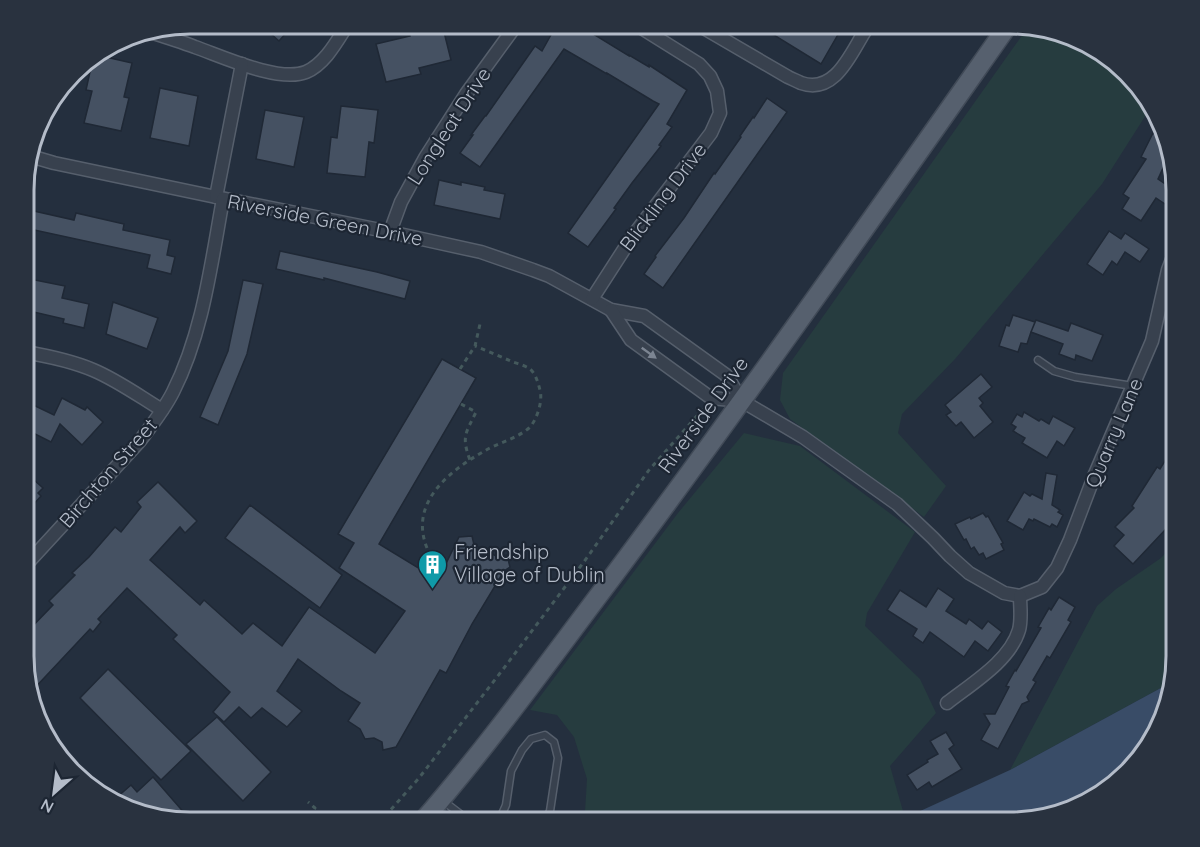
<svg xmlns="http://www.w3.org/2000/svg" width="1200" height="847" viewBox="0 0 1200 847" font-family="Quicksand,sans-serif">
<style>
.green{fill:#263c3f}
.water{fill:#394c67}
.building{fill:#455162;stroke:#1f2835;stroke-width:1.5}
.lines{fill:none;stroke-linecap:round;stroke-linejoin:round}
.lane-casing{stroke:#565f6c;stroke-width:9}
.street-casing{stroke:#565f6c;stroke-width:15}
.primary-casing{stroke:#414a57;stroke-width:21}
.path{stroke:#44595c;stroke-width:3;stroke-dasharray:4.5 4.5;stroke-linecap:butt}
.lane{stroke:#38414e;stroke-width:6}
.street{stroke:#38414e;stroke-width:12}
.primary{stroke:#56606e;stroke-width:18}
.oneway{fill:#7c8592}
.labels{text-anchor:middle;stroke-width:4.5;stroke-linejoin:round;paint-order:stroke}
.street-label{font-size:20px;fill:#b4bcc9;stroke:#1d2633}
.poi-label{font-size:20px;fill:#b4bcc9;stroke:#1d2633;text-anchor:start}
.rim{fill:none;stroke:#b4bcc9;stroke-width:3}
</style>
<rect width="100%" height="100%" fill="#242f3e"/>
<g class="green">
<polygon points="1028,27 1111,59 1151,107 1102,184 955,359 902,414 898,433 946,486 924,517 854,465 790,419 780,400 783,373"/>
<polygon points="744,433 800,446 915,532 867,613 865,626 920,679 936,713 890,766 905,818 894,823 631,823 629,819 606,823 595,823 585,812 587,779 574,737 557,715 530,710 678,513"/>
<polygon points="1176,542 1176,667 1170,683 1010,770 1097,606 1116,589 1161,558"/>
</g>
<polygon class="water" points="1170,683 1141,758 1083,806 1010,823 894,823 1010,770"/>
<g class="building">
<polygon points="260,24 294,24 279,41"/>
<polygon points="438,24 442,24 451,60 419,68 421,74 386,82 376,44 410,36 408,31"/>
<polygon points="557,24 577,24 629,56 629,55 649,67 649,65 687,90 667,124 672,127 659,145 661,146 632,183 614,208 616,209 588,247 568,233 659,104 653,101 607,73 607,74 564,49 480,167 460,153 473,135 471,135 485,116 486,116 535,46 542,51"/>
<polygon points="756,24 844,24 821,64"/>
<polygon points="97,55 132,63 124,97 129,98 121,131 84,123 92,91 86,90 93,58"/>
<polygon points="160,88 198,96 189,146 150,138"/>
<polygon points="767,98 787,112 663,288 644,274 656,257 655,256 684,218 714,173 715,174 741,137 740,136 753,117 754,118"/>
<polygon points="341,106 378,110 374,143 369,142 365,177 327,173 331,137 337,138"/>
<polygon points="265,110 304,117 294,167 256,159"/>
<polygon points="1161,123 1169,155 1158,179 1174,190 1165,204 1156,198 1141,221 1122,209 1129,198 1123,194 1146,159 1141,157 1153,133 1155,134"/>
<polygon points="439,180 461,185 461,182 485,187 484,190 505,194 500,219 434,205"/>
<polygon points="25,209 74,220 76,213 124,224 123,230 170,240 167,255 175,257 171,274 147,268 150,255 25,228"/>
<polygon points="1109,231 1121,239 1125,233 1149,249 1140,262 1125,252 1117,265 1112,261 1103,275 1087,264"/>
<polygon points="280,251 377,272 410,281 405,299 324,278 324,280 276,269"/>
<polygon points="25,278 65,286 62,298 89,304 84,328 63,323 64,319 25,310"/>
<polygon points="243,280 263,284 247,354 218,425 200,417 228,351"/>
<polygon points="113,302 158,318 147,349 106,334"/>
<polygon points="1013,315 1035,322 1031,332 1036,320 1068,331 1071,323 1103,335 1092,361 1076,355 1075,360 1059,354 1063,344 1031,332 1027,344 1021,343 1018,352 999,346 1006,325 1009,326"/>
<polygon points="442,359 476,378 379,544 438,580 459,537 472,536 474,545 498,557 507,555 510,567 504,571 472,624 446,673 440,670 396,747 383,750 382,742 374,738 365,739 360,729 348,721 360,703 341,691 298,659 277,691 302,711 287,727 262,708 251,718 239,707 224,722 213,712 230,692 173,639 177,635 127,588 98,619 101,622 93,632 90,629 30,693 25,678 25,634 53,605 49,601 75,575 72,573 89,557 115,527 121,532 141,507 137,502 158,482 197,521 185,533 180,527 150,560 200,605 204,600 242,634 253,623 282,646 309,607 375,653 405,611 339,568 354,543 338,534"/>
<polygon points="981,374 992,387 979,398 983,403 980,406 993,422 974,438 961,422 956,426 946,415 951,412 945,405"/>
<polygon points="62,398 85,410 87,407 103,422 82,445 60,424 51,442 25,429 25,401 54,415"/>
<polygon points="1024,412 1039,421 1041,419 1049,424 1053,416 1075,428 1064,446 1057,441 1047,458 1022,443 1025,438 1013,431 1016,427 1011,424 1017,414 1022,417"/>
<polygon points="1176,443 1176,513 1165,530 1133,564 1114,546 1124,535 1115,527 1134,508 1132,506 1157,467 1160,469"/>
<polygon points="25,472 43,488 38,493 41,496 25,514"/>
<polygon points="1046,473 1057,475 1052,505 1060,510 1058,512 1063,515 1057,527 1052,524 1050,527 1034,519 1033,521 1029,519 1023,530 1007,521 1024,492 1030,496 1032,494 1042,499"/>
<polygon points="250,505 342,575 320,608 225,538"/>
<polygon points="983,513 986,517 988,516 1003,543 1001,544 1004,550 986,559 983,553 979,555 974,547 971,549 966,539 964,540 955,524 970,517 971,519"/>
<polygon points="938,588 954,599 946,611 966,624 969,619 982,629 988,621 1002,632 988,651 975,641 964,657 930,632 923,643 913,636 917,629 887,610 900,590 926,607"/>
<polygon points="1059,597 1075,607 1068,620 1071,622 1050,658 1047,656 1033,680 1036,682 1027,697 1029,701 1022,704 998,749 981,740 990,724 984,714 995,714 1009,687 1006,686 1015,670 1016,671 1041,628 1038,627 1049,608 1051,610"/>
<polygon points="108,669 191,751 161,780 80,698"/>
<polygon points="217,717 271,772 243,801 186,744"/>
<polygon points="946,732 954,745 949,749 962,769 932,787 929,782 917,790 907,775 928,762 927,760 938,754 930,741"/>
<polygon points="153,777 193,823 180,823 115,799 131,785 137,792"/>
</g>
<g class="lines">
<defs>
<g id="lane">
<polyline points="1038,360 1054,371 1075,377 1133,386"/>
<polyline points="442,800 472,823"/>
<polyline points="498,823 506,805 511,771 522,750 531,739 545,735 554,742 558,758 550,811 544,823"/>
</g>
<g id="street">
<path d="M697,24l91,53c4,2 9,4 13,6 34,12 50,-30 64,-52l2,-7"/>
<path d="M147,31c16,5 32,10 48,16 26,9 84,36 111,25 19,-8 31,-31 42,-48"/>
<polyline points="30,156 54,163 216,197 390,232 481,252 533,270 549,276 611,310 644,316 726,375 742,401"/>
<polyline points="216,197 242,64"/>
<polyline points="390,232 401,202 425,158 466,94 517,24"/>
<polyline points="592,299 632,237 711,133 720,113 717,91 710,76 699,64 635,24"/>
<polyline points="611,310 631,340 711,398 742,401 803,437 897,504 933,538 950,556 969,573 1004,593 1020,596 1042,587 1057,568 1070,540 1095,474 1152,341 1168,270 1176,249"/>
<path d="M25,352c23,4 47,9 68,18 24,10 46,26 69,40"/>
<path d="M25,566l114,-124c12,-16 25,-32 34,-50 30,-59 38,-128 50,-193"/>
<path d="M947,703c24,-19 63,-42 72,-73 3,-11 1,-23 1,-34"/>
</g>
<path id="primary" d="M421,823c68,-78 128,-162 190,-244 136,-182 267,-369 398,-555"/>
</defs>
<use href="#lane" class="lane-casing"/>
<use href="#street" class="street-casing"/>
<use href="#primary" class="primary-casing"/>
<g class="path">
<polyline points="460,369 475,346 480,324"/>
<path d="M461,404l15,8c-10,21 -15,24 -6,48"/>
<path d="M427,548c-19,-47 25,-79 61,-99 14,-7 29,-11 41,-21 8,-8 14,-27 11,-38 -2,-7 -4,-16 -10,-21 -4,-3 -11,-5 -17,-7 -12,-5 -25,-11 -38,-16"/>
<polyline points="303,823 315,808 308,802"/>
<polyline points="379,823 419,778 504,668 586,559 649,470 703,409"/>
</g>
<use href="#lane" class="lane"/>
<use href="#street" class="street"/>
<use href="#primary" class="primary"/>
</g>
<defs><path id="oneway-solid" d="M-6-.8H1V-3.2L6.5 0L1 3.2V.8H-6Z" transform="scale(1.5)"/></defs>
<use class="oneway" href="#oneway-solid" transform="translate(649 353) rotate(36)"/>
<defs>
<symbol id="building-pin" viewBox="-11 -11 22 30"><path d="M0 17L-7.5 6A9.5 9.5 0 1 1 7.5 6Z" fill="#0f9aa8" stroke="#1d2633"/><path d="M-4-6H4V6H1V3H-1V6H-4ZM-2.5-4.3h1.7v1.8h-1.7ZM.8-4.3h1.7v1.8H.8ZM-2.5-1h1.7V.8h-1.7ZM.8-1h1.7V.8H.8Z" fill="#fff"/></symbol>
</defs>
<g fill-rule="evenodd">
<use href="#building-pin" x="416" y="548" width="33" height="45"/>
</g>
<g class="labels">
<g class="street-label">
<text transform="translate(449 126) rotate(-57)" y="7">Longleat Drive</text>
<text transform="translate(663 197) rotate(-53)" y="7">Blickling Drive</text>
<text transform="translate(325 220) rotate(11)" y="7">Riverside Green Drive</text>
<text transform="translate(703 415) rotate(-54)" y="7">Riverside Drive</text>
<text transform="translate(1114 433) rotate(-67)" y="7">Quarry Lane</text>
<text transform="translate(108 473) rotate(-49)" y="7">Birchton Street</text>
</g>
<g class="poi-label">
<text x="454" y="559">Friendship<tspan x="454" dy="23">Village of Dublin</tspan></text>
</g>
</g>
<path d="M0 0H1200V847H0ZM190 34H1010A156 156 0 0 1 1166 190V656A156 156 0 0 1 1010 812H190A156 156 0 0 1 34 656V190A156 156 0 0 1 190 34Z" fill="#29323f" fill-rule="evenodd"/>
<path class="rim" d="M190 34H1010A156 156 0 0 1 1166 190V656A156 156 0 0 1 1010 812H190A156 156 0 0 1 34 656V190A156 156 0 0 1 190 34Z"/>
<g transform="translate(54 793) rotate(208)" stroke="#1d2633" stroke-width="4.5" paint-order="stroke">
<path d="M0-4.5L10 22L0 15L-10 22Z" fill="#b4bcc9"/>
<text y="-9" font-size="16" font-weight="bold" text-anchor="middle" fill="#b4bcc9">N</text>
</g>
</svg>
